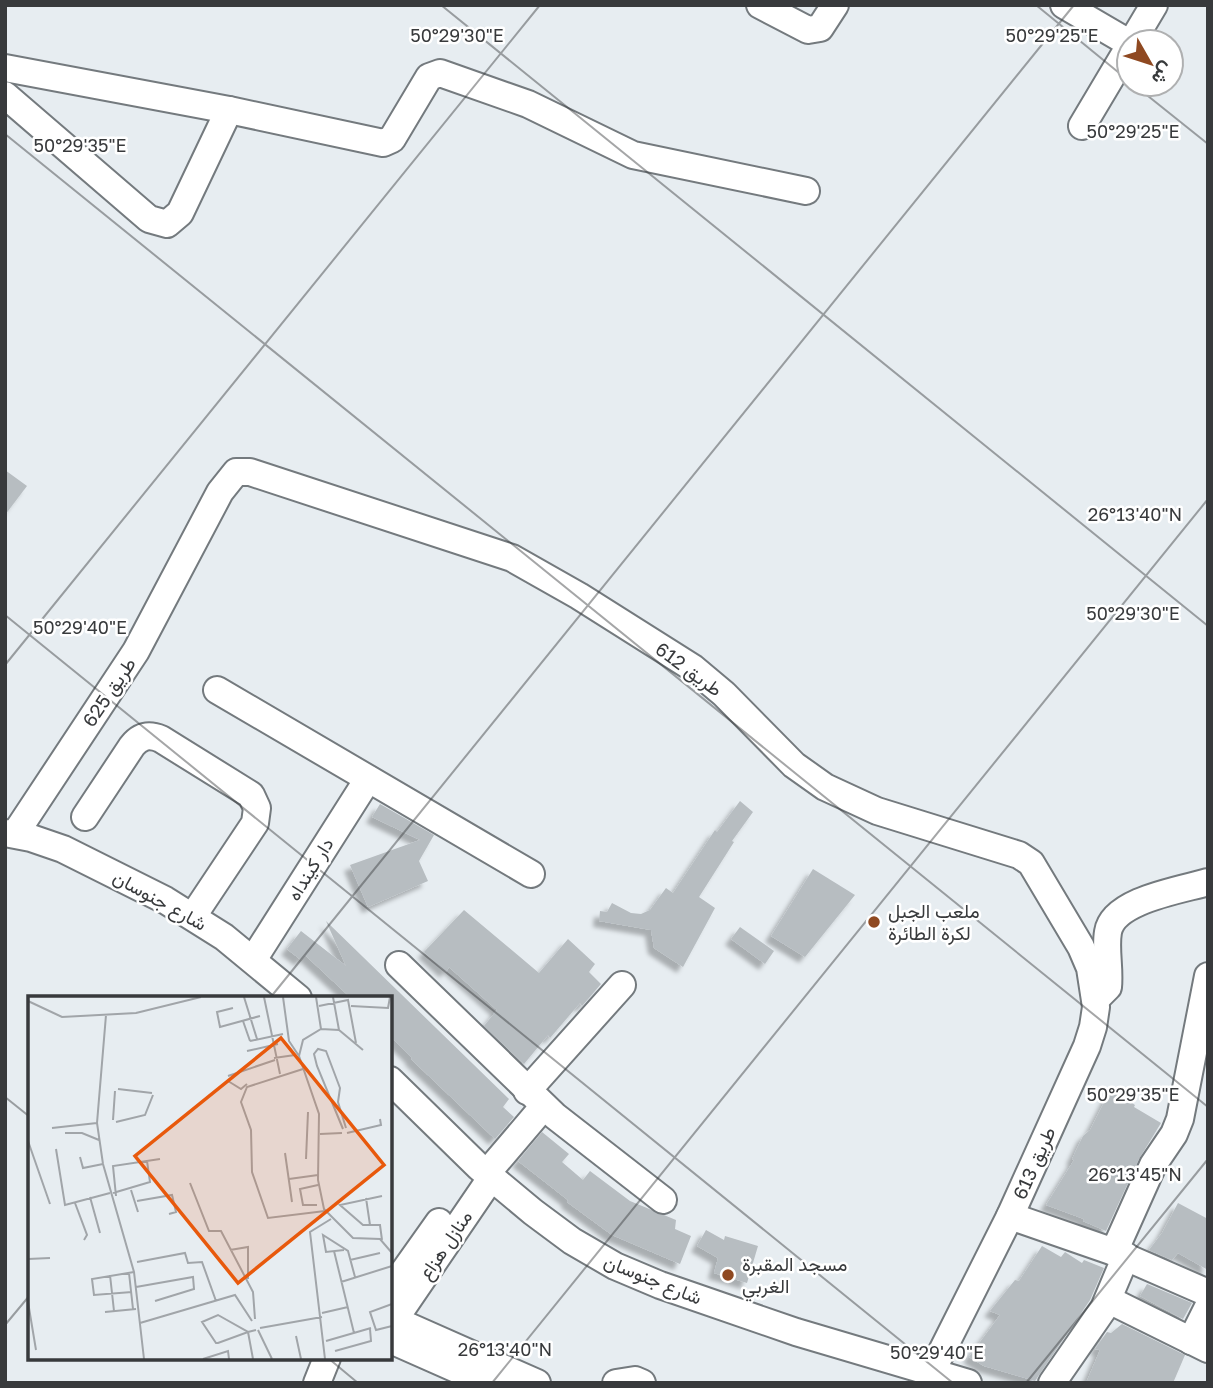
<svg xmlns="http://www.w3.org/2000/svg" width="1213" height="1388" viewBox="0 0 1213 1388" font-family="'Golos Text',Vazirmatn,sans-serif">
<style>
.building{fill:#b7bdc1;filter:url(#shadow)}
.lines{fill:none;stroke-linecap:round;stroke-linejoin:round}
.minor-casing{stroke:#747a7e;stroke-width:30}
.minor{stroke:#fff;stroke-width:26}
.ticks{fill:none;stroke:#383a3c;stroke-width:2;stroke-opacity:0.45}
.poi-dot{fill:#8f4921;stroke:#fff;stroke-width:2.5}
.labels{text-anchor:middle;stroke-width:5;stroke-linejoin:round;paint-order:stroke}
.street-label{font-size:19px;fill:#383a3c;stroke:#fff}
.poi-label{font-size:19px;fill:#383a3c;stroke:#fff;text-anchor:start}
.inset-road{fill:none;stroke:#a1a5a9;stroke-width:2}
.view{fill:#e8590c;fill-opacity:0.15;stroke:#e8590c;stroke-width:3.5}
.inset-edge{fill:none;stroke:#383a3c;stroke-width:3.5}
.ticks-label{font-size:18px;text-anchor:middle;fill:#383a3c;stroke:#fff;stroke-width:5;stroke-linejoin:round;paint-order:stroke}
</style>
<defs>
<filter id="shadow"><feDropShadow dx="-6" dy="6" stdDeviation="2" flood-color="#0004"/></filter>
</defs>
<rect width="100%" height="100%" fill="#e7edf1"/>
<g class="building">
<polygon points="5,470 27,486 5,515"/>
<polygon points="740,801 753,812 732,841 734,842 699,897 715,908 683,967 654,948 651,930 599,921 600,911 607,912 612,903 631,913 641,914 650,910 666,888 673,893 715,830 717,832"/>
<polygon points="380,804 434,835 419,861 428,881 368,907 350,865 420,840 372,817"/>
<polygon points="813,869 855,895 805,957 771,936"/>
<polygon points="464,910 539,973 568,939 595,964 589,972 601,984 582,1006 580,1003 550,1038 548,1035 524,1064 484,1026 497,1010 449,967 446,972 424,952"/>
<polygon points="326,921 509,1099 503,1107 514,1117 495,1139 411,1059 412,1058 390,1036 390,998 351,998 305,955 301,960 287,949 301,931 346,966"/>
<polygon points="740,927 774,951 765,964 731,939"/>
<polygon points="1111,1089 1135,1105 1134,1107 1161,1123 1139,1159 1106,1231 1083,1221 1084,1219 1046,1205 1074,1160 1072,1159 1083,1136 1090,1130"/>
<polygon points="542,1132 569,1154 562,1162 583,1180 590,1171 630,1201 676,1220 675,1229 691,1236 680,1264 612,1235 567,1202 568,1200 518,1161"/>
<polygon points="1178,1203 1208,1219 1208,1270 1178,1253 1172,1260 1149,1250 1162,1233"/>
<polygon points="706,1230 724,1240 725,1236 758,1246 747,1283 714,1273 718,1258 697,1246"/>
<polygon points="1042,1246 1061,1257 1065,1252 1082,1263 1084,1260 1104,1268 1090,1300 1035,1381 984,1366 969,1357 1000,1315 990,1311 1015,1280 1019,1281"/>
<polygon points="1147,1284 1192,1303 1183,1319 1140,1296"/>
<polygon points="1122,1324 1185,1355 1173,1383 1086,1383 1100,1350 1095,1349 1107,1332 1111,1333"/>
</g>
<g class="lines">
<defs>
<g id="minor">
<polyline points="760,5 808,30 820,28 835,5"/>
<polyline points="1064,5 1129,43"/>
<polyline points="1132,42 1154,5"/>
<polyline points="5,68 229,110 383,143 392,139 429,77 440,73 528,104 633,155 806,191"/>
<polyline points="5,95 149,219 167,224 180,213 229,110"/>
<polyline points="1082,126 1129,47"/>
<polyline points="217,690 531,874"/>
<path d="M85,817l47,-71c8,-10 17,-12 29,-7l90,56 6,13 -2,15 -62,93"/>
<polyline points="5,833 31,838 63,849 165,900 224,937 298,998"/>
<polyline points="15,834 136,651 220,492 236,472 250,472 512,558 579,596 693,668 724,694 794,765 825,787 877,811 1019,855 1031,863 1081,947 1090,968 1096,1007 1093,1027 1087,1046 1010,1216 932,1371"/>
<polyline points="253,960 368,779"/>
<polyline points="399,965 555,1116 663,1200"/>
<path d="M1099,996l9,-9c2,-18 -3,-38 0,-55 5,-32 73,-42 100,-50"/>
<polyline points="390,1080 479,1167 533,1212 572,1241 615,1266 660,1285 796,1332 968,1383"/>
<polyline points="527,1091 622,985"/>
<polyline points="487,1173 544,1106"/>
<polyline points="1010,1216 1114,1252 1208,1293"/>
<polyline points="1114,1252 1153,1165 1174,1134 1180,1119 1208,976"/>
<polyline points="390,1291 439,1222"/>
<polyline points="1109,1300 1208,1349"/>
<polyline points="399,1313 491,1178"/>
<polyline points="401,1323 537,1383"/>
<polyline points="391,1340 488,1383"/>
<polyline points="1191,1341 1208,1307"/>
<polyline points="317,1383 327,1358"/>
<polyline points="616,1383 635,1380 642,1383"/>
<polyline points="1052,1383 1104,1308 1126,1256"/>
</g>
</defs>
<use href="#minor" class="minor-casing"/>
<use href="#minor" class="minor"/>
</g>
<path class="ticks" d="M441,5l767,621M1036,5l93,76M5,6l1,-1M1133,84l75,60M5,134l1203,973M5,615l948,768M5,665l535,-660M270,998l804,-993M5,1097l25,20M5,1325l25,-30M328,1358l30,25M492,1383l716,-884M1026,1383l182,-224"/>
<g class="poi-dot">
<circle cx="874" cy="922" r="7"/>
<circle cx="728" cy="1275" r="7"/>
</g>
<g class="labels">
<g class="street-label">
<text transform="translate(689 669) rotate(36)" y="7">طريق 612</text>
<text transform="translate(109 692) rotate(-56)" y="7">طريق 625</text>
<text transform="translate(310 869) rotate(-58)" y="7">دار كينداه</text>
<text transform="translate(160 900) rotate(29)" y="7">شارع جنوسان</text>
<text transform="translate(1034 1163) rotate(-66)" y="7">طريق 613</text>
<text transform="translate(445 1245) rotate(-56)" y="7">منازل هزاع</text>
<text transform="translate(653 1279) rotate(22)" y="7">شارع جنوسان</text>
</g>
<g class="poi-label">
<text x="888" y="918">ملعب الجبل<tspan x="888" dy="22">لكرة الطائرة</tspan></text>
<text x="742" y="1271">مسجد المقبرة<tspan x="742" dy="22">الغربي</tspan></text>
</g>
</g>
<g transform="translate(28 996)">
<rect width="364" height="364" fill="#e7edf1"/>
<path class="inset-road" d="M216,1l13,42M236,1l16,77M255,1l6,44 10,15M288,1l5,32M305,1l6,33M0,5l34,16 74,-4 65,-16M291,10l29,-6 8,43M323,10l37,2 2,-11M205,12l-16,4 3,15 40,-11M78,19l-9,108 6,41 31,108 10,87M215,25l7,20M222,45l33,-7M335,54l-24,-20 -18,-1 -18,11 -4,16 20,58 -1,66 6,29 29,29 27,1 12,14M219,55l31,-7M246,62l21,-3M275,73l-56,18 -6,15 10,28 1,42 16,46 57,-7M200,80l47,-16M200,85l13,8 6,-5M90,93l34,4M85,124l2,-29M88,126l29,-7 8,-20M24,132l45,-5M315,133l-26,-63 -3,-12 4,-5 8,2 14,37 -2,14 8,26M37,137h17l17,7M319,137l34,-8 -1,-6M292,138l22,-1M0,145l22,63M28,153l9,56 45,-12M257,157l7,49M52,161l3,11 20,-4M278,163l2,-47M261,183l29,-4M162,187l19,48h12l32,61 2,27M103,194l7,22M85,197l37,-11 -3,-21M88,200l-3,-30 47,-7M354,200l-42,9 23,20h17l2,15M62,201l10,36M338,202l4,27M109,205l35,-6 4,17 -7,2M47,207l12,32 -3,5M289,209h-14l-3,-16 18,-4M202,254l18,-3v32M316,254l-18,2 -3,-17 25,16 7,26M306,255l20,82M0,263l22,-1M322,264l30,-7M109,266l48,-9 3,10 14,-1 14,39M101,277l4,36M82,279l4,36M313,286l51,-16M108,291l57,-10 1,12 -39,12M104,296l-38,3 -2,-16 42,-7M0,306l8,48M364,308l-22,8 6,18 16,-4M77,316l31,-3M294,317l26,-6M112,327l95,-28 17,26M232,332l62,-11M230,334l14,29M268,340l5,23M298,345l45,-13M307,355l36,-10 -1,-12M175,363l25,-8 1,8M225,363l-5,-27 -30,-17 -16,7 14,21h2l30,-11 8,-2M297,363l-15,-127 21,-13"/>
<path class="view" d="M253,42l103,127 -146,118 -103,-127z"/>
<rect width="364" height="364" class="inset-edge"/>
</g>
<g class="ticks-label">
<text x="457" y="42">50°29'30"E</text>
<text x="1052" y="42">50°29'25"E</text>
<text x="1133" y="138">50°29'25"E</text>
<text x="80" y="152">50°29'35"E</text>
<text x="1135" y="521">26°13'40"N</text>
<text x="1133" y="620">50°29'30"E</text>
<text x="80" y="634">50°29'40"E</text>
<text x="1133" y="1101">50°29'35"E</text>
<text x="1135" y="1181">26°13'45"N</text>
<text x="505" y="1356">26°13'40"N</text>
<text x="937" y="1359">50°29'40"E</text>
</g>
<rect width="1213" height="1388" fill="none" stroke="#383a3c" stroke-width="14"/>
<g transform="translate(1150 63) rotate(129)"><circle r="33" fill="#ffffff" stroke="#afb0b1" stroke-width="2"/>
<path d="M0-5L12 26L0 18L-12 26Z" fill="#8f4921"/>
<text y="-10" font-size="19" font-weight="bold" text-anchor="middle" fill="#383a3c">ش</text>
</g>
</svg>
